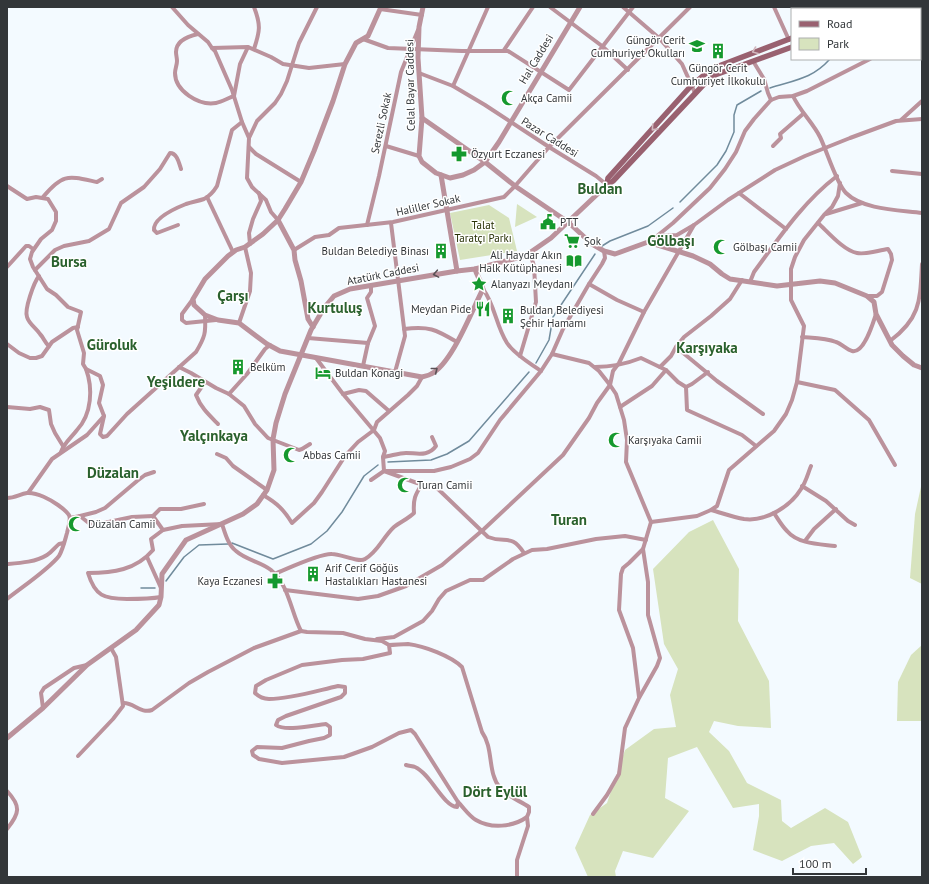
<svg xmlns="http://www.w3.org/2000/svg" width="929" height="884" viewBox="0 0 929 884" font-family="'PT Sans',sans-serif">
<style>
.green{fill:#d7e3be}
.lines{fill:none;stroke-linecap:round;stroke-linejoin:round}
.stream{stroke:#708b9c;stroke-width:1.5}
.minor{stroke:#bb929c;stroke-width:4}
.tertiary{stroke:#bb929c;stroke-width:5}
.secondary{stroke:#996170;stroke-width:5.5}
.oneway{stroke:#d1b8bf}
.oneway2{stroke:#5b5257}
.labels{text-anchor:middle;stroke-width:3;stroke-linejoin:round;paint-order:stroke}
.poi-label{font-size:11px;fill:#323639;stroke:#fff;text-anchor:start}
.street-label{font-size:11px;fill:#323639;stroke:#fff}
.park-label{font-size:11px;fill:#273105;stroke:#fff}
.district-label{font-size:15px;font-weight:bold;fill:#2a612d;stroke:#fff}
</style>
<rect width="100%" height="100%" fill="#f3faff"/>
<g class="green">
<polygon points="517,204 537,217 515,227"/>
<polygon points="489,205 509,218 517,251 460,260 450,213"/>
<polygon points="922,482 922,584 910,578 915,514"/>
<polygon points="713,520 739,569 738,621 769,681 771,728 738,726 714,721 709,732 729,751 747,783 781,800 782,821 791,828 825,808 848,822 862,857 853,864 834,843 811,846 782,861 753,850 759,816 759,804 733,808 697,747 668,758 665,798 689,811 653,858 623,851 615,871 616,877 588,877 575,848 590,815 607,803 625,750 654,729 676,727 670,695 678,669 664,644 653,569 689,532"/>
<polygon points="922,645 922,721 897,721 898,682 911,655"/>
</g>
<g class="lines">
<g class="stream">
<polyline points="918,9 921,7"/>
<path d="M770,88c25,-8 42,-9 60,-29"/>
<polyline points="680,202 717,165 726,151 734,132 734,115 737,105 761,91"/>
<polyline points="602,246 610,241 648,226 673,208"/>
<polyline points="536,363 549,340 553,317 595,254"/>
<polyline points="388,462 431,460 447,454 469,441 529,372"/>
<polyline points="232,543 273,559 311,544 327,531 342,512 364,476 378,465"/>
<polyline points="166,581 184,557 199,545 228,544"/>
<polyline points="141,588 155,588"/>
</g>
<g class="minor">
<polyline points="172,7 188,25 208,42 212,48 248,47 271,57 283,64 309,68 345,64"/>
<polyline points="550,7 602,46 628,70"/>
<polyline points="623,7 659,38 682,64 695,93"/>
<polyline points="774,7 789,40"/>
<polyline points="380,9 422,15"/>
<polyline points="920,32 922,31"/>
<path d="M198,34c-9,2 -22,6 -22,18 0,3 1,6 1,9 0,4 -2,8 -2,12 0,18 24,33 41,30 6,-1 12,-5 18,-7l6,-32 8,-17"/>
<polyline points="363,39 388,48 462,51 508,51 569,90 633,7"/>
<polyline points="212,48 215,51 232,90 242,122 249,138 247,178 252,187 266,200 271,212 278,220"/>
<path d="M254,49c6,-18 7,-24 0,-42"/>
<polyline points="504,50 533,7"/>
<polyline points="753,61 764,79 768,93 771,100"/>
<polyline points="419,73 453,86 485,105 549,147 596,176 607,185"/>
<polyline points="453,86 488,7"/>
<path d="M793,96c7,15 20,27 27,41 7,14 16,46 26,56 17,17 54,17 76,20"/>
<polyline points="901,120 922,101"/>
<polyline points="249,138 257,121 275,103 281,94 287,81 299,43 317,7"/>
<polyline points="386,146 419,156"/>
<polyline points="773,146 781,138 780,134 803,114"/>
<polyline points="249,147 256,154 301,182"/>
<polyline points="892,171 922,174"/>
<polyline points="7,186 27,199 36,197 48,199 56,212 56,221 52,230 41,239 32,252 30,259 33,267 47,289 56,295 68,307 81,312 77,330 84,353 83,364 86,369 100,376 103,385 99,403 104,416 87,435 52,459 28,493"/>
<polyline points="739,193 786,229"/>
<path d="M43,197c20,-24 25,-21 54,-15l5,-3"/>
<polyline points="207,197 233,252"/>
<polyline points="826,214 862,203"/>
<polyline points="391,223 405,336 395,372"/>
<path d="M818,223c9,8 26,28 39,30 9,2 22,-3 31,-4l3,5 1,6 -10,32 -5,4h-10"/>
<path d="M178,225l-21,8 -3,-3c-1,-12 22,-22 32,-26 6,-2 12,-3 18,-5 6,-3 10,-8 13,-13l15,-56 10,-8"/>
<polyline points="367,225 379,176 401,72 418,30"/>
<polyline points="658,236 677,235 694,225 728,200 775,170 805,156 850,138 896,121 922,119"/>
<polyline points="648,242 657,236 673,223 710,188 725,169 736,152 745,131 754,119 771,100 779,97 793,96 807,91 870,59"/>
<polyline points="250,244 249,233 253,219 261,201 259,193"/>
<polyline points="294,250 315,237 329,235 339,228 393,222 504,197 515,186 549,147 690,7"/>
<polyline points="7,267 26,246 29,246 33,249"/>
<path d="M35,270l20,-20 9,-4 25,-5 20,-12 12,-26 23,-16 16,-18 10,-16c7,0 9,10 11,16"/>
<path d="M39,276c-5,6 -15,34 -12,41 2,7 9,11 13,17 4,4 5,9 9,12"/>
<path d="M750,282l4,-10c25,-34 49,-70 83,-96"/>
<polyline points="589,284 617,300 644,312"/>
<path d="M483,289c12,16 13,37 24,54 8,12 23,20 34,28"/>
<polyline points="193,299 182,314 182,320 186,323 216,320"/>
<polyline points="239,323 250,291 251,273 245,247"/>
<path d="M404,329c25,-3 31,0 53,13"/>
<path d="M802,337c12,1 24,1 34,5 6,2 11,8 16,9 12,3 21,-28 24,-37"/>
<polyline points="308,338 368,343"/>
<path d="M890,341c31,-23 30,-41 32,-77"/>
<polyline points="7,344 19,353 30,358 36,358 42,356 52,342 73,328 78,327"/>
<polyline points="676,347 717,381 763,414"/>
<polyline points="552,354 589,363 599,371 610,385 616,394 624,420 627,440 626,462 651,522 643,549 648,582 648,615 660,658 657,666 639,698 625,728 619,774 607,795 593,814"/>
<polyline points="520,356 536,302 534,266 530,253"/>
<path d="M316,358l27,36 37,44 5,13 -2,6 1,14 33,12 11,2 10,4 50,48c18,7 23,-4 36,16"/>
<polyline points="363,366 368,343 375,326 367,298 371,292 371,286"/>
<polyline points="179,367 191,373 216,388 229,394 244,406 255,424 268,438 299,450 302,449 310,444"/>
<path d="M595,367c16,0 31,-3 46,-9l25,12 12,12 8,5 6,-3 16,-12"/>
<polyline points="660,367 671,356 676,347 684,337 711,316 730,299 742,280"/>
<path d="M205,382l-9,13c5,13 13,20 22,29"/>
<polyline points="797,382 835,390 869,420 895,465"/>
<polyline points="686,387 687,410 742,435 756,446"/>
<polyline points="229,394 247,374 265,349 270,345"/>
<polyline points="343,394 359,390 366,391 389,411"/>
<polyline points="7,407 30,409 40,407 49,410 51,424 55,433 63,446"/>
<polyline points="620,407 652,386 666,370"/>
<path d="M104,416l-4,18 3,3 4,-1 20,-22 69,-62c9,-15 10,-19 9,-37"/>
<path d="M61,452c3,-9 10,-14 16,-22 15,-16 16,-42 9,-61"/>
<polyline points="217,454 226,458 233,466 267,490"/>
<path d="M383,457c8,-1 16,-4 23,-4 11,0 22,4 30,-7l-4,-9"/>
<polyline points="371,480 384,471 434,471 451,467 470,459 478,453 500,420 541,371 552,354 563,329 589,284 602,264 605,258 604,251"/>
<polyline points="802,486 826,501 848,521 855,525"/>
<path d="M263,495c14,8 21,15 29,28l22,-20 8,-11 23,-36 13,-14 16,-12 3,-8 31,-27 9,-9 5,-9"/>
<path d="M7,498c8,0 13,-4 20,-5 10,-1 24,7 31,12 15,11 13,11 9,28 -2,7 -4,16 -8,23 -11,14 -37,31 -52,43"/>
<path d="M711,510c11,3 22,7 33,9 21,3 46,-12 57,-30 5,-7 7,-16 10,-23"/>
<path d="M774,513c4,6 8,13 13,18 11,13 32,13 48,15"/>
<polyline points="80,516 96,512 105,508 137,481 145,475 154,472"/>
<polyline points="153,516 160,509 181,509 204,504"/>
<path d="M70,518l10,-2 10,8h9l33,-7 21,-1 10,14 19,-4 40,-2c3,9 6,21 14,27 10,9 25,11 35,19 18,15 20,42 30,61l6,1 36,1 22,6 17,2 7,4 1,8 -27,6 -21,1 -40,5 -36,15 -10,6 -1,7c4,4 8,6 14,6 22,0 47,-8 69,-13l7,1v6l-4,4 -55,19 -8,4 -2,5c9,7 38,0 50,-1l4,3v8l-6,3 -15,3 -27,7 -25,-1 -5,4 1,4 6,4 23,4 62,-6 28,-10 27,-14 12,-3 4,4 43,68 -1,5c-14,-1 -27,-34 -42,-40 -2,-1 -6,-1 -9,-2"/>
<polyline points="651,522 697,516 711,510 717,506 729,470 774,431 786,414 792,400 797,382 804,326 791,300 791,269 795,257 804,240 824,215 832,207 838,196 840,183"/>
<polyline points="805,541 814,529 836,509"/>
<polyline points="147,557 161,588"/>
<path d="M7,564c13,-1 29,-2 40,-9 5,-3 8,-8 12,-11l5,-1"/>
<path d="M274,574c13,-5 46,-21 58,-20 9,0 27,9 33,5 13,-7 18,-22 29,-32 6,-5 14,-8 20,-14 -1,-14 1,-18 8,-29"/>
<polyline points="285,590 358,599 378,596 406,586 442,565 484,529 563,455 589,418 597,403 610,385 613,371 619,363 644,312 694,225"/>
<path d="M161,597c-11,2 -22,2 -34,2 -23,0 -32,-3 -39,-26 25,0 48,-3 65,-23l-2,-11 12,-9"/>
<polyline points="377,639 394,637 423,621 432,611 439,599 446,591 470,580 483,580 513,559 532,550 547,549 596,539 625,536 646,540"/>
<path d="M389,645c6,0 13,-1 19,-1 16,2 43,12 54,23l20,65c12,17 5,40 18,56 7,8 20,13 29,19v5l-2,5c-14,10 -36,12 -51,3 -7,-4 -12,-12 -18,-18"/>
<polyline points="639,697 633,648 619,610 621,574 623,568 629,563 643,549"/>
<path d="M124,703c10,0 17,11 28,7l37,-27 19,-11 46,-24 47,-17"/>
<polyline points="43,708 41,693 44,688 74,668 87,665"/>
<polyline points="78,756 113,719 123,706 116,657 111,648"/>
<path d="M7,791c14,15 13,22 0,38"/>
<polyline points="517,877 517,860 528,826 527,817"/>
</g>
<g class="tertiary">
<path d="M381,7l-13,29 -12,7 -11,21 -12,37 -19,50 -13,31 -16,27 -7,11 -15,14 -18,13 -9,3 -8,6 -23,23 -12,20 1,6 11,10 13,5 21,3 28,21 13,7 142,26c2,-1 6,-1 9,-3 21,-10 41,-64 52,-85 -2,-8 -6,-13 -8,-20"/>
<polyline points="423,7 419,27 418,58 422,118 419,156 422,162 436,173 450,178 463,175 474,170 485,162 499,142 580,7"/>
<polyline points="422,118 485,162 515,186 568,222 592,244 604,251 615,254 648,242 693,256 710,264 722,274 730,279 777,286 820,281 835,283 867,296 874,302 876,314 892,345 903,356 914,365 922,368"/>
<polyline points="441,175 457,271"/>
<polyline points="278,220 294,250 295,260 301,281 308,319 313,327"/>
<polyline points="7,738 43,708 87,665 136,630 159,605 161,597 162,574 186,540 243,514 257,504 267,490 274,470 273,439 276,423 285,394 311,330 324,308 334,296 350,289 457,271 475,269 525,256 551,238 607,185"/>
</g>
<g class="secondary">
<polyline points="849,9 852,7"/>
<polyline points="862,9 865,7"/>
<polyline points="607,185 608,178 690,87 711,69 792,38"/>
<polyline points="607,185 613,181 706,82 715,75 792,47"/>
</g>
</g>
<defs><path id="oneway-chevron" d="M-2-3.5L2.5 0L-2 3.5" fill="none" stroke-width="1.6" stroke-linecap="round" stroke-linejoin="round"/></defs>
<g class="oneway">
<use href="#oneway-chevron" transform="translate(755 51) rotate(159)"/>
<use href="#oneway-chevron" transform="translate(654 128) rotate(132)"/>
</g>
<g class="oneway2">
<use href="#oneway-chevron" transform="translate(436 274) rotate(170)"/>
<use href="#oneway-chevron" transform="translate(435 370) rotate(-38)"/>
</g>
<defs>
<symbol id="school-bare" viewBox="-9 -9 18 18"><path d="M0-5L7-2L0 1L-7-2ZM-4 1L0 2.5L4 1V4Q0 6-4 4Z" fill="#16992e" stroke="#fff" stroke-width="2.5" paint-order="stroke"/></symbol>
<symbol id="building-bare" viewBox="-9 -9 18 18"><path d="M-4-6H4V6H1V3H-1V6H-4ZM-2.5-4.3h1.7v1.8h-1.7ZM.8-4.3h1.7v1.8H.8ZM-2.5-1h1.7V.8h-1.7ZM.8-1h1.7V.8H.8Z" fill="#16992e" stroke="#fff" stroke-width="2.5" paint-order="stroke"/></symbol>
<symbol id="mosque-bare" viewBox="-9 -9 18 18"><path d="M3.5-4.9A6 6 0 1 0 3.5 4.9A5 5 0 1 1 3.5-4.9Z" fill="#16992e" stroke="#fff" stroke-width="2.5" paint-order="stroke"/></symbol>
<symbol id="pharmacy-bare" viewBox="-9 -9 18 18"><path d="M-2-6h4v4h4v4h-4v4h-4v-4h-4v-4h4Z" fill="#16992e" stroke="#fff" stroke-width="2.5" paint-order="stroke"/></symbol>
<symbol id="civic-bare" viewBox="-9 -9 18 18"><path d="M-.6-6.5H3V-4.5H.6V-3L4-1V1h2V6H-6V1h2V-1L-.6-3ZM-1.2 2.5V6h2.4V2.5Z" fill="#16992e" stroke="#fff" stroke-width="2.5" paint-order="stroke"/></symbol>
<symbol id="supermarket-bare" viewBox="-9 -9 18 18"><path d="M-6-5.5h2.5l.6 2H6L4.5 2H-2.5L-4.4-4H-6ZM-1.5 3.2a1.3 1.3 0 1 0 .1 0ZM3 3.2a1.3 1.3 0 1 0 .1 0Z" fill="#16992e" stroke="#fff" stroke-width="2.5" paint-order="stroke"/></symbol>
<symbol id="library-bare" viewBox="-9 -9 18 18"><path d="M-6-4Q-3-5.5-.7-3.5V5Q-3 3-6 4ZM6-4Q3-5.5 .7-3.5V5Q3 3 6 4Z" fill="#16992e" stroke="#fff" stroke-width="2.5" paint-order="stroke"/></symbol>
<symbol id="sight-bare" viewBox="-9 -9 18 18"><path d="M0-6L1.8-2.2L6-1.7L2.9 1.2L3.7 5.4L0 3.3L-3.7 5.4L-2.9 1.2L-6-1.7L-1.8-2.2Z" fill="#16992e" stroke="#fff" stroke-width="2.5" paint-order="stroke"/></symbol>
<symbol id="restaurant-bare" viewBox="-9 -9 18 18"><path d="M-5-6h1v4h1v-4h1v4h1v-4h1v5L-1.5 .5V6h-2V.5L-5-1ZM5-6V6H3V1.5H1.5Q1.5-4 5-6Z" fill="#16992e" stroke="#fff" stroke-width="2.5" paint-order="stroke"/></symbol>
<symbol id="hotel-bare" viewBox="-9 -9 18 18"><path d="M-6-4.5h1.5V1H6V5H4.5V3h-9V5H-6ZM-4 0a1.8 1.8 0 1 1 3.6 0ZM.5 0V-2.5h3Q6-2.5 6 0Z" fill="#16992e" stroke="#fff" stroke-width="2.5" paint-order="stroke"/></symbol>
</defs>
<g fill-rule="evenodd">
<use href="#school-bare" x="686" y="35" width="22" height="22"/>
<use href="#building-bare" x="707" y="40" width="22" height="22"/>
<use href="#mosque-bare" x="498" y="87" width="22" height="22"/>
<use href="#pharmacy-bare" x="448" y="143" width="22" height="22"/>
<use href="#civic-bare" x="537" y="211" width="22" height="22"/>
<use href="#supermarket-bare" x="561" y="230" width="22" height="22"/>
<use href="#mosque-bare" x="710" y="236" width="22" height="22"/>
<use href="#building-bare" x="430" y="240" width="22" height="22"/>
<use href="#library-bare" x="563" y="250" width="22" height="22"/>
<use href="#sight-bare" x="468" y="273" width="22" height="22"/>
<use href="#restaurant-bare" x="472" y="298" width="22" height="22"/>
<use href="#building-bare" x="497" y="305" width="22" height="22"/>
<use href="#building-bare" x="227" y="356" width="22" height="22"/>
<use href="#hotel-bare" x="312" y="362" width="22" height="22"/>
<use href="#mosque-bare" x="605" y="429" width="22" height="22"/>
<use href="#mosque-bare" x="280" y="444" width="22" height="22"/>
<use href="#mosque-bare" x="394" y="474" width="22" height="22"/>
<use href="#mosque-bare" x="65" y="513" width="22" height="22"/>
<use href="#building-bare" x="302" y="563" width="22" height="22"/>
<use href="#pharmacy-bare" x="264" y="570" width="22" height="22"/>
</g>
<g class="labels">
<g class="poi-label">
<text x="685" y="44" text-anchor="end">Güngör Cerit<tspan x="685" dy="13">Cumhuriyet Okulları</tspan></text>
<text x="718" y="72" text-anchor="middle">Güngör Cerit<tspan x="718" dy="13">Cumhuriyet İlkokulu</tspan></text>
<text x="521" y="102">Akça Camii</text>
<text x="471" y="158">Özyurt Eczanesi</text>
<text x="560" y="226">PTT</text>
<text x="584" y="245">Şok</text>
<text x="733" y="251">Gölbaşı Camii</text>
<text x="429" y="255" text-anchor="end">Buldan Belediye Binası</text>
<text x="562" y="259" text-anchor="end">Ali Haydar Akın<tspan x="562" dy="13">Halk Kütüphanesi</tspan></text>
<text x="491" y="288">Alanyazı Meydanı</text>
<text x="471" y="313" text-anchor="end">Meydan Pide</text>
<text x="520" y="314">Buldan Belediyesi<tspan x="520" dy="13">Şehir Hamamı</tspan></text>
<text x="250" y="371">Belküm</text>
<text x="335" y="377">Buldan Konagi</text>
<text x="628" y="444">Karşıyaka Camii</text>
<text x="303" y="459">Abbas Camii</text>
<text x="417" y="489">Turan Camii</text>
<text x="88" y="528">Düzalan Camii</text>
<text x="325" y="572">Arif Cerif Göğüs<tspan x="325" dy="13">Hastalıkları Hastanesi</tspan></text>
<text x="263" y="585" text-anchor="end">Kaya Eczanesi</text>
</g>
<g class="street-label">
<text transform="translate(536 59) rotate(-59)" y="4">Hal Caddesi</text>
<text transform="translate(410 85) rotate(-91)" y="4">Celal Bayar Caddesi</text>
<text transform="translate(381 123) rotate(-78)" y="4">Serezli Sokak</text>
<text transform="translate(550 137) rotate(32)" y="4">Pazar Caddesi</text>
<text transform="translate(428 205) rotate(-13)" y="4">Haliller Sokak</text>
<text transform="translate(383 274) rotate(-11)" y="4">Atatürk Caddesi</text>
</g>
<g class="park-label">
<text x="483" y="229">Talat<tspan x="483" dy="13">Taratçı Parkı</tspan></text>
</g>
<g class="district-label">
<text x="600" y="194">Buldan</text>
<text x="671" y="246">Gölbaşı</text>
<text x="69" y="267">Bursa</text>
<text x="233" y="301">Çarşı</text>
<text x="335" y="313">Kurtuluş</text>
<text x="112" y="350">Güroluk</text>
<text x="707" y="353">Karşıyaka</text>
<text x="176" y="387">Yeşildere</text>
<text x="214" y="441">Yalçınkaya</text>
<text x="113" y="478">Düzalan</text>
<text x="569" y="525">Turan</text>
<text x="495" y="797">Dört Eylül</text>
</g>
</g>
<rect width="929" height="884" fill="none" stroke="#323639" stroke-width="16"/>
<rect x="791" y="8" width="130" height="52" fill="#ffffff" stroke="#adafb0"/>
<rect x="799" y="21" width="20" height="6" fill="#996170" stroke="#adafb0"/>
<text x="827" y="28" font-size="12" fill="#323639">Road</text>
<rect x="799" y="38" width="20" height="12" fill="#d7e3be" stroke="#adafb0"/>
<text x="827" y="48" font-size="12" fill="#323639">Park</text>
<path d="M793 868v6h73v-6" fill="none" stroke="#323639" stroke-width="2"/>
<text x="799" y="868" font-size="12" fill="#323639" stroke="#ffffff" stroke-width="3" paint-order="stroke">100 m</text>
</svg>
